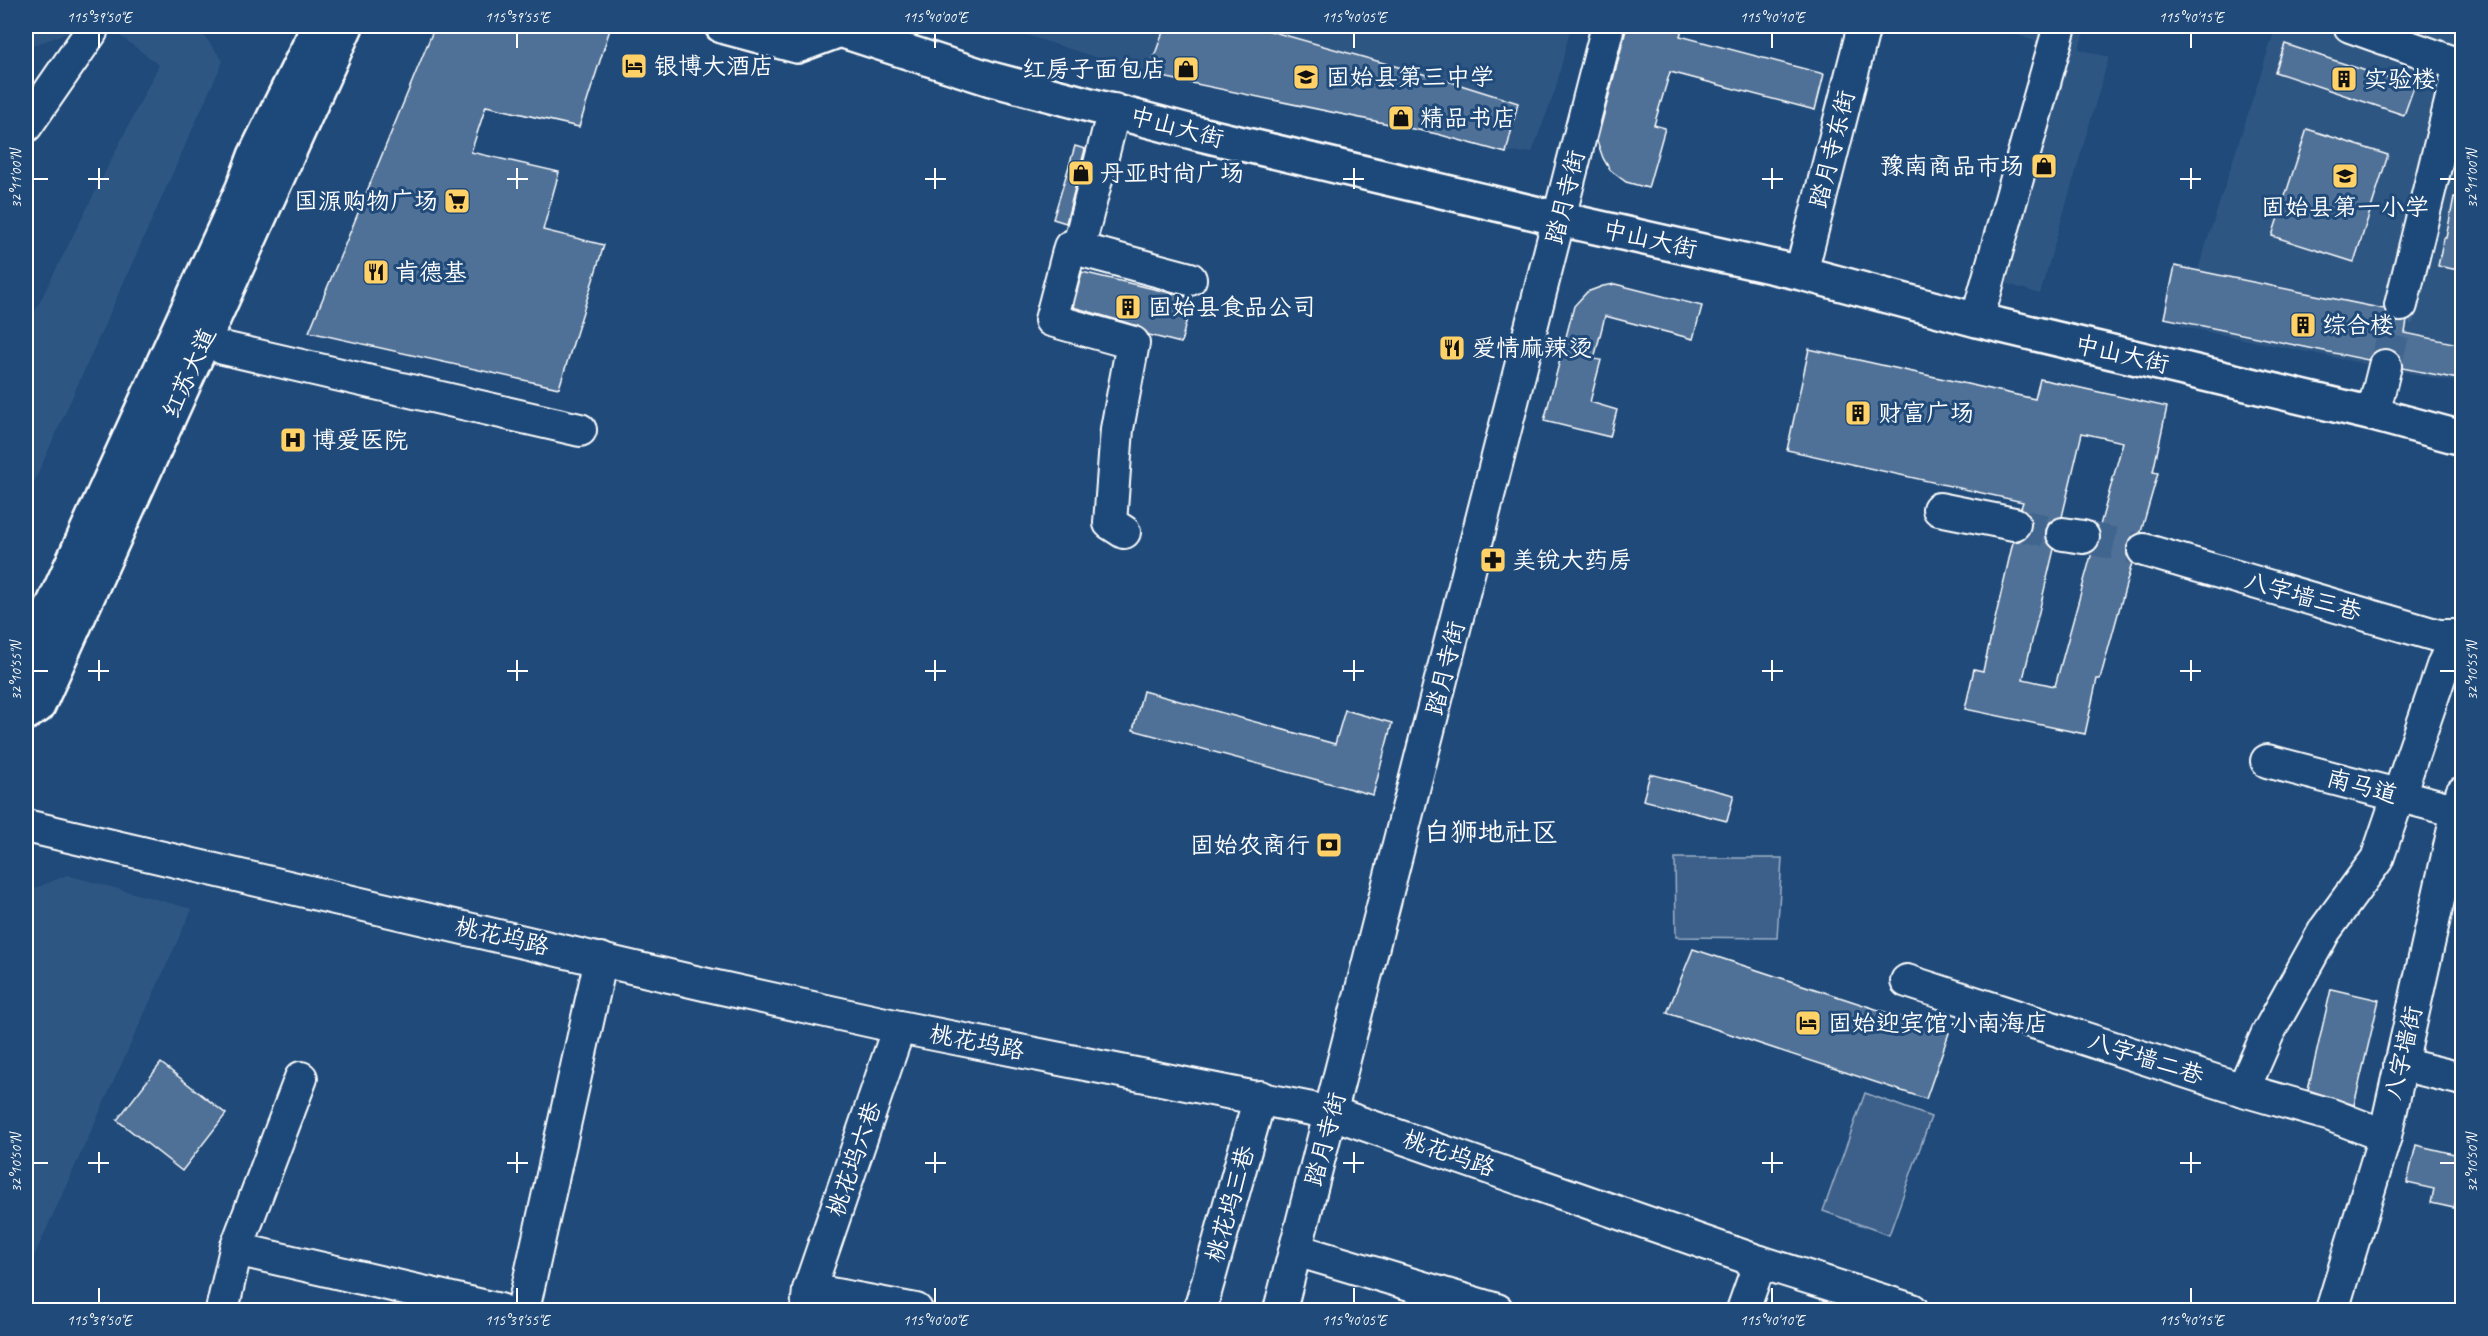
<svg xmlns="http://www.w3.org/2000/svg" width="2488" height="1336" viewBox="0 0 2488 1336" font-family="Caveat,'LXGW WenKai TC',sans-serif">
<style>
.built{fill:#2e5683}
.green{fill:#3c618b;stroke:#9eb0c5;stroke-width:1.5}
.building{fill:#507197;stroke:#fff;stroke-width:1.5;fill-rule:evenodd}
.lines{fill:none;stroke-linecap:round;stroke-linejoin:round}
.minor-tunnel{stroke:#41658e;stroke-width:32;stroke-dasharray:32 16;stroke-linecap:butt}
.minor-casing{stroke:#fff;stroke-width:36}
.major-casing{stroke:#fff;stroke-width:38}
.minor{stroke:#1f4a7a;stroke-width:32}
.major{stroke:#1f4a7a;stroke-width:33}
.ticks{fill:none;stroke:#fff;stroke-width:2}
.labels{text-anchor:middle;stroke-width:6;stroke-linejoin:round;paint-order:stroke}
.poi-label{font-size:24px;fill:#fff;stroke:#1f4a7a;text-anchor:start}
.street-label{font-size:24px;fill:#fff;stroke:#1f4a7a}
.quarter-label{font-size:27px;fill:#fff;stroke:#1f4a7a}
.neatline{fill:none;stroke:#fff;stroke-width:2}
.ticks-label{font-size:15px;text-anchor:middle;fill:#fff}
</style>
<rect width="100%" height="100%" fill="#1f4a7a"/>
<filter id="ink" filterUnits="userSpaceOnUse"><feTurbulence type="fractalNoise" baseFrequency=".0167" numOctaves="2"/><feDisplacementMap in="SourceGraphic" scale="12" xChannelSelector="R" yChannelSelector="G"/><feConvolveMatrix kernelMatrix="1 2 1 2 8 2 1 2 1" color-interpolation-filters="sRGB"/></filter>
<g filter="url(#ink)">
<g class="built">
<polygon points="26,26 87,26 26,48"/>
<polygon points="107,26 197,26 223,61 26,500 26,329 159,65"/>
<polygon points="998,26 1571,26 1555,91 1532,152 1506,153 1518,103 1449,81 1437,134 1148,74"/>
<polygon points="1992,26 2086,26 2079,49 2109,57 2040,294 1978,275 2046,45"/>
<polygon points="2276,26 2462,26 2462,384 2180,326"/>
<polygon points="67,875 192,909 26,1274 26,892"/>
</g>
<g class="green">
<polygon points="1675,858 1782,858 1777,938 1676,937"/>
<polygon points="1865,1093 1931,1117 1889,1235 1823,1211"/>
</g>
<g class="building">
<polygon points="435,26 611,26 579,127 486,106 471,152 559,172 543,230 604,245 559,388 309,332"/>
<polygon points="1165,26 1252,26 1448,81 1518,103 1506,153 1437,134 1148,74"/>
<polygon points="1627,26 1683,26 1680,36 1824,74 1815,110 1670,72 1654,125 1665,128 1648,188 1626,182 1610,170 1603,158 1597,141"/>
<polygon points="2285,44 2414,87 2404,115 2275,72"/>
<polygon points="2307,129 2388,155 2354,262 2272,236"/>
<polygon points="1075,146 1085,149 1066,223 1053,219"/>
<polygon points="2454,197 2463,198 2463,271 2438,266 2444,238 2446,238"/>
<polygon points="2175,266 2384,309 2388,318 2396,322 2407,321 2405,333 2463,345 2463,380 2402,368 2402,361 2398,354 2389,348 2380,349 2373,353 2368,360 2164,318"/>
<polygon points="1082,272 1192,298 1181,343 1149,335 1138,326 1073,307"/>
<polygon points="1615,284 1702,306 1693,339 1605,316 1594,359 1601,360 1590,402 1617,410 1610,437 1544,421 1574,306 1587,292 1603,286"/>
<path d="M1809,349l226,50 5,-20 127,28 -14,65 5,1 -17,59 -9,5 -5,9v9l5,8 -32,116h-3l-12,55 -120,-25 9,-40 9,2 30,-129 7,-1 7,-5 4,-8v-10l-10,-10 2,-6 -236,-52zM2082,433l41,9 -24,87 2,11 -9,12 -37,134 -32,-7 31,-130 -7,-8 -2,-10 4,-9 13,-5z"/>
<polygon points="1143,691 1335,744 1345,710 1392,723 1373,795 1133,730"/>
<polygon points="1650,774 1734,795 1727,821 1643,800"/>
<polygon points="1693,949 1949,1033 1926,1099 1667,1013"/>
<polygon points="2331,989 2379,1000 2354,1105 2308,1090"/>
<polygon points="161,1063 226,1114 182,1171 117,1120"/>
<polygon points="2416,1145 2463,1156 2463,1193 2458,1192 2454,1208 2431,1203 2434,1189 2407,1183"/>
</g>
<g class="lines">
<g class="minor-tunnel">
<polyline points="2385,366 2401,305"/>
<polyline points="2014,524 2063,534"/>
<polyline points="2083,537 2144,550"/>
</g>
<defs>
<g id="minor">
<polyline points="2350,26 2460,65 2401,305"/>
<polyline points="1114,110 1078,249 1070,247 1051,320 1133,343 1117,429 1110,523 1124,532"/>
<polyline points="26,126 91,32 92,26"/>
<polyline points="1078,249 1190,279"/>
<polyline points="1801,273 1864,26"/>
<polyline points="1977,320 2060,26"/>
<polyline points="223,348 580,430"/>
<polyline points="2373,414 2385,366"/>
<polyline points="1939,509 2014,524"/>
<polyline points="2063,534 2083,537"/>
<polyline points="2144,550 2439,636 2462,636"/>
<polyline points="2267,761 2462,812"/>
<polyline points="26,826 708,985 899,1027 1332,1113 1760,1262 1912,1310"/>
<polyline points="1907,981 2243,1090 2331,1115 2385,1136"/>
<polyline points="2400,1064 2462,1079"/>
<polyline points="301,1078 236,1249 500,1310"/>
<polyline points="2243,1090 2268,1033 2325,930 2377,859 2444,663 2453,644 2462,637"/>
<polyline points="1296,1250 1497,1310"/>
<polyline points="809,1290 899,1027"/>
<polyline points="807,1309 809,1290 916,1310"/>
<polyline points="222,1310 236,1249"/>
<polyline points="523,1310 601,959"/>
<polyline points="1200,1310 1260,1097"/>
<polyline points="1280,1310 1608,26"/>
<polyline points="1743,1310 1760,1262"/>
<polyline points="2332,1310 2385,1136 2462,793"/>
</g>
<g id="major">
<polyline points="722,26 797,46 840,30 991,79 1196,133 1560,219 1801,273 1977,320 2373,414 2462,438"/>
<polyline points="26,665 243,188 255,156 319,26"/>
<polyline points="26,713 38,706 346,26"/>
</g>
</defs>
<use href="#minor" class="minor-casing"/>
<use href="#major" class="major-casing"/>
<use href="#minor" class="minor"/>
<use href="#major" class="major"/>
</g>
</g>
<path class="ticks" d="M99,33v15M517,33v15M935,33v15M1354,33v15M1772,33v15M2191,33v15M99,168v21M517,168v21M935,168v21M1354,168v21M1772,168v21M2191,168v21M33,179h15M88,179h21M507,179h21M925,179h21M1343,179h21M1762,179h21M2180,179h21M2440,179h15M99,660v21M517,660v21M935,660v21M1354,660v21M1772,660v21M2191,660v21M33,671h15M88,671h21M507,671h21M925,671h21M1343,671h21M1762,671h21M2180,671h21M2440,671h15M99,1152v21M517,1152v21M935,1152v21M1354,1152v21M1772,1152v21M2191,1152v21M33,1163h15M88,1163h21M507,1163h21M925,1163h21M1343,1163h21M1762,1163h21M2180,1163h21M2440,1163h15M99,1288v15M517,1288v15M935,1288v15M1354,1288v15M1772,1288v15M2191,1288v15"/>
<defs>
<symbol id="hotel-square" viewBox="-11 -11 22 22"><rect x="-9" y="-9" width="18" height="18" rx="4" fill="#ffd166" stroke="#1f4a7a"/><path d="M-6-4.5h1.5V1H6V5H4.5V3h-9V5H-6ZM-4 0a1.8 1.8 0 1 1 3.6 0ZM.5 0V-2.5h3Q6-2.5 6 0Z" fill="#111"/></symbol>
<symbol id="shop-square" viewBox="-11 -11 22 22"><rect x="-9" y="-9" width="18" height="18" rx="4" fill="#ffd166" stroke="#1f4a7a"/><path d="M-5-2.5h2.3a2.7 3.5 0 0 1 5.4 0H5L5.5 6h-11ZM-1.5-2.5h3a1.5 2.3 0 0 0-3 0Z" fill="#111"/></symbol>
<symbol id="school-square" viewBox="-11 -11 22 22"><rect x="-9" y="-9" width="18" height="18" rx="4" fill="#ffd166" stroke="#1f4a7a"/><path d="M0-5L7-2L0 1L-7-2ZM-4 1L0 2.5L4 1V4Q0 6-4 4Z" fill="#111"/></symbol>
<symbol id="building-square" viewBox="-11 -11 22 22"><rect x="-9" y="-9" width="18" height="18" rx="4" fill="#ffd166" stroke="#1f4a7a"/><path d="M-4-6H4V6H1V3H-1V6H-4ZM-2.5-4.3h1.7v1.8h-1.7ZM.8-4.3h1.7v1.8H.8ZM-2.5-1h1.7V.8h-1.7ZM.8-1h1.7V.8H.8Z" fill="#111"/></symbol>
<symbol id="supermarket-square" viewBox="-11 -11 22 22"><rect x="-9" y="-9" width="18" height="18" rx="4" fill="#ffd166" stroke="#1f4a7a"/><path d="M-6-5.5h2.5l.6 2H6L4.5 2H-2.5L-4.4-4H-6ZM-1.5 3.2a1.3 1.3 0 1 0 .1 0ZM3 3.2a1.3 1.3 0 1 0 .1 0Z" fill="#111"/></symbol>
<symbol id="restaurant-square" viewBox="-11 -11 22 22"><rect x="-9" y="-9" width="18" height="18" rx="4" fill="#ffd166" stroke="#1f4a7a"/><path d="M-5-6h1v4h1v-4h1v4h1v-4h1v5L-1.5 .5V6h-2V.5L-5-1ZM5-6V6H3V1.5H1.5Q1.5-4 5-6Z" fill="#111"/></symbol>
<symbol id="hospital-square" viewBox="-11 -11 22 22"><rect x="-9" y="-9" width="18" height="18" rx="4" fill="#ffd166" stroke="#1f4a7a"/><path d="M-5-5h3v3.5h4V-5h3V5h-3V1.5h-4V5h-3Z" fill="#111"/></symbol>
<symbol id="pharmacy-square" viewBox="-11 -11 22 22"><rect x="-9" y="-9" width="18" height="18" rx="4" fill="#ffd166" stroke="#1f4a7a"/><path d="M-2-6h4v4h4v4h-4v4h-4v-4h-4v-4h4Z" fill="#111"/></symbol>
<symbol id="bank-square" viewBox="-11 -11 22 22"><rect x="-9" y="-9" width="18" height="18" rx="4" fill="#ffd166" stroke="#1f4a7a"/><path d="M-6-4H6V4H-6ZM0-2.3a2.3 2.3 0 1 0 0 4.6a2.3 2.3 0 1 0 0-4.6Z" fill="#111"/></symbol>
</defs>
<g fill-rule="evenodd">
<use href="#hotel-square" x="619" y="51" width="30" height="30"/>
<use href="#shop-square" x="1171" y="54" width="30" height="30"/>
<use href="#school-square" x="1291" y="62" width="30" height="30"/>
<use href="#building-square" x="2329" y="64" width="30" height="30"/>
<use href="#shop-square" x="1386" y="103" width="30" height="30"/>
<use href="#shop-square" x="2029" y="151" width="30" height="30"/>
<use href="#shop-square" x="1066" y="158" width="30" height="30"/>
<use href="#school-square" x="2330" y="161" width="30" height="30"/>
<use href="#supermarket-square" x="442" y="186" width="30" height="30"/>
<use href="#restaurant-square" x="361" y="257" width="30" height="30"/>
<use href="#building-square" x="1113" y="292" width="30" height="30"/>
<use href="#building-square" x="2288" y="310" width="30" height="30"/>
<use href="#restaurant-square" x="1437" y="333" width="30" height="30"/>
<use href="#building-square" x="1843" y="398" width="30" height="30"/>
<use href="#hospital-square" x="278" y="425" width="30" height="30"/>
<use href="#pharmacy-square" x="1478" y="545" width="30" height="30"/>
<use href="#bank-square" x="1314" y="830" width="30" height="30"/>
<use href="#hotel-square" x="1793" y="1008" width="30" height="30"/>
</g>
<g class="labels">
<g class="poi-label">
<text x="654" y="74">银博大酒店</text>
<text x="1166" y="77" text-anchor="end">红房子面包店</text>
<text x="1326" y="85">固始县第三中学</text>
<text x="2364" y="87">实验楼</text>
<text x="1420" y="126">精品书店</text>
<text x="2024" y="174" text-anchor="end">豫南商品市场</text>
<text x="1100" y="181">丹亚时尚广场</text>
<text x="438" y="209" text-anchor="end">国源购物广场</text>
<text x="2345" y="215" text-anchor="middle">固始县第一小学</text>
<text x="395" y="280">肯德基</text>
<text x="1148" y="315">固始县食品公司</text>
<text x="2322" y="333">综合楼</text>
<text x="1472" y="356">爱情麻辣烫</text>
<text x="1878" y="421">财富广场</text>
<text x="312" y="448">博爱医院</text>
<text x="1512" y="568">美锐大药房</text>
<text x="1310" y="853" text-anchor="end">固始农商行</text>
<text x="1828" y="1031">固始迎宾馆·小南海店</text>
</g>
<g class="street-label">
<text transform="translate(1177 127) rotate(15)" y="8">中山大街</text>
<text transform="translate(1832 149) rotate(-76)" y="8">踏月寺东街</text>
<text transform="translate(1565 197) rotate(-76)" y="8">踏月寺街</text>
<text transform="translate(1650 239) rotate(13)" y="8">中山大街</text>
<text transform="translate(2122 354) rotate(13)" y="8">中山大街</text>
<text transform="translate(189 373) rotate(-66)" y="8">红苏大道</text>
<text transform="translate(2303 596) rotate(16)" y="8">八字墙三巷</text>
<text transform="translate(1445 668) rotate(-76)" y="8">踏月寺街</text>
<text transform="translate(2362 786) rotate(15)" y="8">南马道</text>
<text transform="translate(502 936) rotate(13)" y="8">桃花坞路</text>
<text transform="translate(977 1042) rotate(11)" y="8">桃花坞路</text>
<text transform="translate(2403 1053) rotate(-77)" y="8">八字墙街</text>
<text transform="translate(2146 1058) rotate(18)" y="8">八字墙二巷</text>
<text transform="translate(1325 1139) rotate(-75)" y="8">踏月寺街</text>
<text transform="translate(1449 1153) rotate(19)" y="8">桃花坞路</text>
<text transform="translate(854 1159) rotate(-71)" y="8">桃花坞六巷</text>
<text transform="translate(1230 1204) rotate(-74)" y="8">桃花坞三巷</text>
</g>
<g class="quarter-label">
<text x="1491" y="841">白狮地社区</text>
</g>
</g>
<rect width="2488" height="1336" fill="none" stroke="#1f4a7a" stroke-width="66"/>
<rect x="33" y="33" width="2422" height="1270" class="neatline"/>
<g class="ticks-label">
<text x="99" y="22">115°39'50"E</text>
<text x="517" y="22">115°39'55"E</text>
<text x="935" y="22">115°40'00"E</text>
<text x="1354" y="22">115°40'05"E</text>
<text x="1772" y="22">115°40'10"E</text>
<text x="2191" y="22">115°40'15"E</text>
<text transform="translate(16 179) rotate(-90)" y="5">32°11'00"N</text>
<text transform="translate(2472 179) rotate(-90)" y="5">32°11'00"N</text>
<text transform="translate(16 671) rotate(-90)" y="5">32°10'55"N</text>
<text transform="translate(2472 671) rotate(-90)" y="5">32°10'55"N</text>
<text transform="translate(16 1163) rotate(-90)" y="5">32°10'50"N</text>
<text transform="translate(2472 1163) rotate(-90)" y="5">32°10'50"N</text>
<text x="99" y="1325">115°39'50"E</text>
<text x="517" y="1325">115°39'55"E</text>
<text x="935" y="1325">115°40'00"E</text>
<text x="1354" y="1325">115°40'05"E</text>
<text x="1772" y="1325">115°40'10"E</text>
<text x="2191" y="1325">115°40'15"E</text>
</g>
</svg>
